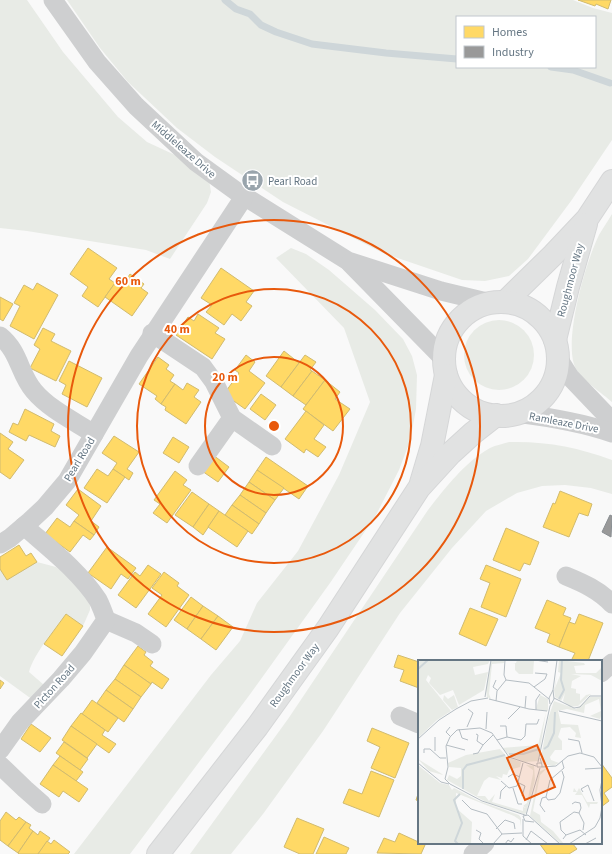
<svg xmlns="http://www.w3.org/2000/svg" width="612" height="854" viewBox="0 0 612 854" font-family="'Source Sans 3',sans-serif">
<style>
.green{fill:#e8ebe6;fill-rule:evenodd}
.homes{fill:#ffd966;stroke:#d1bb6f}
.industry{fill:#999;stroke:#898e92}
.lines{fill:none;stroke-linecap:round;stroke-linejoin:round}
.stream{stroke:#ced6d9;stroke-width:7}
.secondary-casing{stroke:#d5d6d7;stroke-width:24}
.minor{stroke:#cecfd0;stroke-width:19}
.secondary{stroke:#e1e2e2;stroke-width:22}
.ring{fill:none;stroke:#e8590c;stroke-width:2}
.labels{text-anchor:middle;stroke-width:4;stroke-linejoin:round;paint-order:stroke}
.street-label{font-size:11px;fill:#657683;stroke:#fff}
.poi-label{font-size:11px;fill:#657683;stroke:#fff;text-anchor:start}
.inset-river{fill:none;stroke:#ced6d9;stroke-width:2}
.inset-road{fill:none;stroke:#b5bdc3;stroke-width:1}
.view{fill:#e8590c;fill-opacity:0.15;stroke:#e8590c;stroke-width:2}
.inset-edge{fill:none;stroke:#657683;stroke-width:2}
.centre{fill:#e8590c;stroke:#fff;stroke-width:2}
.ring-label{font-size:12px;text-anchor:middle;font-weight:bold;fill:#e8590c;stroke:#fff;stroke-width:4;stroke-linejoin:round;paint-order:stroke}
</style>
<rect width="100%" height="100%" fill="#f9f9f9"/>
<g class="green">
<polygon points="0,0 27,0 63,52 118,117 147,142 188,161 209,180 211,192 207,203 170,259 146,250 27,231 0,228"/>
<path d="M67,0h506l20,8 19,5v127l-41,61 -43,58 -19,17 -24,5 -23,-1 -79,-27 -100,-51 -68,-45 -38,-29 -49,-46 -28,-34zM457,17h138v50h-138z"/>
<path d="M612,214v188c-9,-8 -31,-23 -36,-33 -14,-26 10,-108 23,-134 4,-7 9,-14 13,-21z"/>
<polygon points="291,248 306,254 329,270 375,310 403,339 412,356 417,375 416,409 410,441 399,470 376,515 330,583 248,697 130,854 74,854 211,675 240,641 257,603 298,551 339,475 370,402 344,328 276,258"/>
<circle cx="499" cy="355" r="35"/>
<path d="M509,442c37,-1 68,5 103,18v34l-21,-6 -26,-3 -23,1 -25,7 -31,18 -34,37 -52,65 -77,118 -60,83 -32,40h-41l98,-135 140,-209c18,-23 37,-48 62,-62 6,-3 13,-4 19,-6z"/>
<path d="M37,562l19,5 23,19 11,13v11l-7,16 -17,-12c-12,16 -32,40 -37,58l15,13 -11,15 -33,-24v-107z"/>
</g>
<g class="homes">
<polygon points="578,0 611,0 608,9 596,4 595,6"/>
<polygon points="88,248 117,268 109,279 115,283 98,307 82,296 88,287 70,274"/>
<polygon points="221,268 254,291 246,302 252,306 241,321 232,314 224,325 206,312 212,305 201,298"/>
<polygon points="130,274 144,284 141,288 148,293 132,316 105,297 115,283 121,288"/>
<polygon points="37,283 58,295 34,339 10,326 20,306 14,303 24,285 33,290"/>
<polygon points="0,297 13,304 3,321 0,319"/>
<polygon points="198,314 219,328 215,333 225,339 212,359 176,335 188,317 194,321"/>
<polygon points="43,328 55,334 51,341 71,351 56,381 30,368 40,349 34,345"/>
<polygon points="284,351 299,363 281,387 266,376"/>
<polygon points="246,355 255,362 249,371 265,383 245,409 224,394 239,373 235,370"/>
<polygon points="305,355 316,362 310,370 312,371 293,396 281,387"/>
<polygon points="158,357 169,365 166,369 174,375 170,381 175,384 161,404 155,399 157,396 139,384"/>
<polygon points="69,361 102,378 87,407 62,394 66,385 59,381"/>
<polygon points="312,371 325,380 306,405 293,396"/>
<polygon points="325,380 340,392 335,399 350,409 333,431 303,409"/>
<polygon points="187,383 199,390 194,397 201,402 186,424 165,410 166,407 161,404 175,384 183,390"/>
<polygon points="261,394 276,405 265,420 250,409"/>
<polygon points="25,409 54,424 51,431 60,436 55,447 29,435 26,441 9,432 13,423 18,425"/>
<polygon points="306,411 324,425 314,439 326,447 318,457 306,449 304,453 285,439"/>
<polygon points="0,433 13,442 8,449 24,460 10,479 0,472"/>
<polygon points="114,436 139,452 127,469 133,473 129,480 113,469 117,463 102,453"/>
<polygon points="173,437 189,447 179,463 163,453"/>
<polygon points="213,455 229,467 218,482 202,471"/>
<polygon points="266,457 308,486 299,499 257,470"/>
<polygon points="97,469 108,476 113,469 125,477 107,503 84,488"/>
<polygon points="257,470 284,488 275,500 249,482"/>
<polygon points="175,471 187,480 183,485 191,490 167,523 153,513 160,504 154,500"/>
<polygon points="249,482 275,500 266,513 240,495"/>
<polygon points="78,489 101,506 91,521 99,527 94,535 74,521 79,515 66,505"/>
<polygon points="560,491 592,504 588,516 579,513 569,537 543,527 553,503 555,504"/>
<polygon points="192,492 209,504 193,527 175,515"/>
<polygon points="240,495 266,513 259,524 232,505"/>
<polygon points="209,504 219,511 203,535 193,527"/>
<polygon points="232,505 259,524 252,534 225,515"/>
<polygon points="219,511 248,531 237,547 208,527"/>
<polygon points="57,518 70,527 74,521 94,535 90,540 83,535 70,552 45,534"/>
<polygon points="506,528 539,542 530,565 524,563 520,571 493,560"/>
<polygon points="19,545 26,556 31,553 37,562 7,580 0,569 0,557"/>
<polygon points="107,547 136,568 128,579 121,574 111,589 88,573"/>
<polygon points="148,565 161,574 136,608 118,595 135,572 140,576"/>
<polygon points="486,565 521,579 506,617 481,607 490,583 480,579"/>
<polygon points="164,572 179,583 177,586 189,595 166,627 148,614 162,595 152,588"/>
<polygon points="191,597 203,606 187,629 174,620"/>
<polygon points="547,600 566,608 563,615 571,618 559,647 547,642 550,634 535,628"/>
<polygon points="203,606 218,616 201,639 187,629"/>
<polygon points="470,608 498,619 486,646 459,634"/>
<polygon points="66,614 83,626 62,656 44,644"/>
<polygon points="579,614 603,623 588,661 571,661 575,653 559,647 569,622 575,624"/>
<polygon points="218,616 233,627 216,650 201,639"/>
<polygon points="138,646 146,652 144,655 153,662 150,666 169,679 162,689 152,682 151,684 124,665"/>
<polygon points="398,655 419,662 419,688 400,681 404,670 394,667"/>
<polygon points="124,665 151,684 141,697 115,679"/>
<polygon points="115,679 141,697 133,709 106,690"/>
<polygon points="0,680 4,683 0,689"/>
<polygon points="106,690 133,709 124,722 97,703"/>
<polygon points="92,700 118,718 108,732 82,714"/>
<polygon points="81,713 105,730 102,735 116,744 109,753 71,726"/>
<polygon points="31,724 51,738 40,752 21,739"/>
<polygon points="71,726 97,744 87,758 62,740"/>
<polygon points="372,728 409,743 395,778 371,768 380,747 367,741"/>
<polygon points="64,742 88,759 80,770 56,753"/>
<polygon points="60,756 83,772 76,781 53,765"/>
<polygon points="601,763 612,778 612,787 604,793 609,801 601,807"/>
<polygon points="53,765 88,789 79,802 63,791 59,797 40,784"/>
<polygon points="371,771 394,780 379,817 343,803 349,789 362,794"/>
<polygon points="419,791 419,801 416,800"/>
<polygon points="6,812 16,820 19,817 26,822 8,846 0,840 0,821"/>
<polygon points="297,818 324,829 313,854 300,854 284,847"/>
<polygon points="26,822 31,825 29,828 33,831 18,853 8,846"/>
<polygon points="33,831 38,835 40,831 50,838 38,854 19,854 18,853"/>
<polygon points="399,833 425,845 421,854 377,853 384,838 395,842"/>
<polygon points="324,837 349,848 346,854 316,854"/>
<polygon points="54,840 70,852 68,854 38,854 47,841 51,844"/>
<polygon points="539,843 572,843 577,849 569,854 547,854"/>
</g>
<polygon class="industry" points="610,515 612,516 611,537 602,532"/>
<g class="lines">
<g class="stream">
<polyline points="225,0 236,9 250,14 261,25 276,32 312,44 386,53 457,59"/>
<polyline points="551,67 573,70 610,83"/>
</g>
<defs>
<g id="secondary">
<polyline points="505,302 553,255 587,219 612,181"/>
<circle cx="501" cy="359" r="57"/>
<polyline points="555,340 568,287 586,224"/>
<polyline points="421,483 432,446 446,375"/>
<polyline points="158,854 257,727 328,628 419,488 451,453 473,433 496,415"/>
</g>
</defs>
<use href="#secondary" class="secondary-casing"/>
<g class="minor">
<polyline points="53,0 97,62 136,106 196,162 236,191 348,261 441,291 491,303"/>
<polyline points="350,263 444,359"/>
<polyline points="152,333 203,367 214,382 232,418 272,446"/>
<path d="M0,336c20,16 19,38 34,55 15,18 40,30 60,43"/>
<polyline points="558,358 570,377 612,421"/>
<path d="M516,413c32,4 65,9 96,20"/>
<polyline points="198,466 232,418"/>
<polyline points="0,544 10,538 30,521 45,507 67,481 139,356 244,197"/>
<path d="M566,576c17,7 33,14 46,28"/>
<polyline points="106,620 136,633 152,644"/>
<polyline points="601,673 612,663"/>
<polyline points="400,716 419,724"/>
<path d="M0,750l20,-28 41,-43 22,-26 23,-33c-2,-6 -5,-14 -8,-20 -19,-29 -48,-51 -74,-74"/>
<polyline points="0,765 25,789 42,804"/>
<polyline points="473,854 485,843"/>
</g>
<use href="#secondary" class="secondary"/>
</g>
<g class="ring">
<circle cx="274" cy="426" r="69"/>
<circle cx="274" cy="426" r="137"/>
<circle cx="274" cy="426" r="206"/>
</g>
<defs>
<symbol id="bus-disc" viewBox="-11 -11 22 22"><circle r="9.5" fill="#99a4ac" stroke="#fff"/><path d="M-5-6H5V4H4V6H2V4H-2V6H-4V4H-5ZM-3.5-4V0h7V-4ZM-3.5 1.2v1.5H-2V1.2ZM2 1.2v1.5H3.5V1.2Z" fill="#fff"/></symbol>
</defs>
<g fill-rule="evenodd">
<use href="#bus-disc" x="240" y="168" width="25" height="25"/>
</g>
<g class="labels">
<g class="street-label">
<text transform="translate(184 149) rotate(41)" y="4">Middleleaze Drive</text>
<text transform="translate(570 280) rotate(-75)" y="4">Roughmoor Way</text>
<text transform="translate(564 422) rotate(11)" y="4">Ramleaze Drive</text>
<text transform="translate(79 459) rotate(-59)" y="4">Pearl Road</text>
<text transform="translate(294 675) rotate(-54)" y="4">Roughmoor Way</text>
<text transform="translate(54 686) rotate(-48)" y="4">Picton Road</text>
</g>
<g class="poi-label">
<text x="268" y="185">Pearl Road</text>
</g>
</g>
<g transform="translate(418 660)">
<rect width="184" height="184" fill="#f9f9f9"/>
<path d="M0,0h72l-2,4 -15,3 2,8 13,-3 -4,18 -25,15 -6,-15 -13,5 -11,-12 2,-5 -3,-3 -2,5 25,31 -14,9 -19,18zM73,0h13v3l-12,1 -3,30 2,5 -4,-2 -1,-8zM99,0l17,1 -1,13h-14l-4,-4v-7l-10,1 11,-1zM141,0l25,3 1,2 -11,1 2,7h20l6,-6v14l-11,-6 -20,-1 10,2 -9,5 -1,7 5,1v4l4,1v7l6,-6 5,-1 -13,12 -8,1 -7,-6 2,-8 -4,8 2,1 -8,-5 -1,-7 3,-16 -2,14 6,-15 -3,-1zM26,35l4,4 6,-4 4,12 -6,3 -9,-10zM122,35l8,4v12l-12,-2zM172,37h12v16l-2,6 -10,-3 11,-5 -2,-12 -14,6 -1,8 -17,-4 -9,2 3,13 17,1 3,13 -6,-1 1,-4 -6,-6 -9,1 -3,9 4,4v9h-7l-5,7 1,3 8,3 -6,3 -10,-2 -2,-7 7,-38 6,-18 22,8zM128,52l-8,49 -13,1 -15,-6 -8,-8 36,-3zM82,89l7,8 14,5 -1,5 -11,3 -2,5 -4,-1 -1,4 -6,-2 5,4 -12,-3 -5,4 -7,15h8l4,5 6,-7 -3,8 31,9v-4l3,1 -3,-2 4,-3 6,-29v-4l-7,-5 8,1 1,14 -9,33 -2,1 -38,-12 -39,-22 2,-5 8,4 4,-3v-8l-12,-1 -1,-4 18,-8zM0,99l24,15 1,1 -14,-4zM0,105l22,18 9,2 3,5 2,-2 25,13 40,14 2,3v8l-1,-6 -6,-4 -58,-23v15l16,14 -1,22h-53zM129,108l-7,7 -7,36 7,4 1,7 12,9 11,13 -4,-1 -30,-27 9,-44zM156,128l3,4 2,-4 8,14h11l-1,2h-7l-1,4 -7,-13h-7l2,-3h-4z" fill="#e8ebe6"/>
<path class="inset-river" d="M0,9l10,-9M141,39l5,-9 -3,-10 1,-20M126,89l4,-3 6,-13 1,-21M91,94h14l16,-5M45,129v-19l4,-5 38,-10M40,184l-3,-3 7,-18 -8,-23 6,-6"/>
<path class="inset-road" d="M87,0l-1,15 2,5 23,3 20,16M117,0l13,2M78,20l-3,7 4,3M116,27l11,-8 2,-5 -12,-1M67,37l6,-37M136,38l20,10 6,-1 10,-11h12M71,39l40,10 18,2M78,41l1,-10 9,-11M132,44l-1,-6 4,-8 4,-30M107,48l1,-12M118,50v-10l4,-6M141,51l43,10M90,59l12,-12M82,66h6l1,11M32,67l-4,5 4,4M49,67l6,-14 -5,-4M41,69l3,9 6,2M68,69l1,-17M58,74l2,1 -1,6 6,4M17,77v14M0,79l21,-19 17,-11 15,-8 17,-3M150,79l11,2 3,12M79,80l10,-3 14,3 4,-4 1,-12h11l2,-5M28,85l19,5M6,93v-4h6l10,9h6M55,94l5,-1 5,-8 10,-10M122,98l2,7v2h-5v-4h4M120,102l12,-56 4,-7 -1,-9M0,103l23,19 8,2M124,107l14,-1 12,-10 12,-3 14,4 8,10M167,109l17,-1M144,111l2,6 -4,16 -5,6 -7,1 -2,-3 4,-17 14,-12 -2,-7M90,117l5,-3 7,3M184,120l-2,10 2,16M83,121l8,7 8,-2 6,-23M101,123l6,3 -3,10M95,128l5,16h4M165,132l-2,-3 7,-4 6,16M82,139l1,-8 5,-5M44,140l9,9 16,5 15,20M154,144l3,-2 5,1 1,5 -2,5M127,152l-5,-7 2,-7 4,-1M107,155l-43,-14 -32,-17 -5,-5 3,-12 -2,-21 4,-9 7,-7 23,-2 12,5 17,24 27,9M108,155l14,-47M105,159v17l9,8M116,162l-9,-1 -2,-5 5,-1 32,29M78,169l9,-9 9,3 1,6M58,170l5,3 -2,6 5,5M148,175l-5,-5 -1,-8 14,-10 5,1 5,10 -1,7M145,179l3,-4 14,-5 6,5M108,180l5,-9 17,13M75,184l9,-10 20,-1M87,184l3,-4 3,2 3,-4M151,184l26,-17 5,-9 2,-11M167,184l11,-6"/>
<path class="view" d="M119,85l18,42 -30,13 -18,-42z"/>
<rect width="184" height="184" class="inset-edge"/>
</g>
<circle cx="274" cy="426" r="6" class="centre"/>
<g class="ring-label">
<text x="128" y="285">60 m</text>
<text x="177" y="333">40 m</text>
<text x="225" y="381">20 m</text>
</g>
<rect x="456" y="16" width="140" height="52" fill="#ffffff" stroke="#c1c8cd"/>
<rect x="464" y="26" width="20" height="12" fill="#ffd966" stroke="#c1c8cd"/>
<text x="492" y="36" font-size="12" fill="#657683">Homes</text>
<rect x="464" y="46" width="20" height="12" fill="#999999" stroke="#c1c8cd"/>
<text x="492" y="56" font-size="12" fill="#657683">Industry</text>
</svg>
